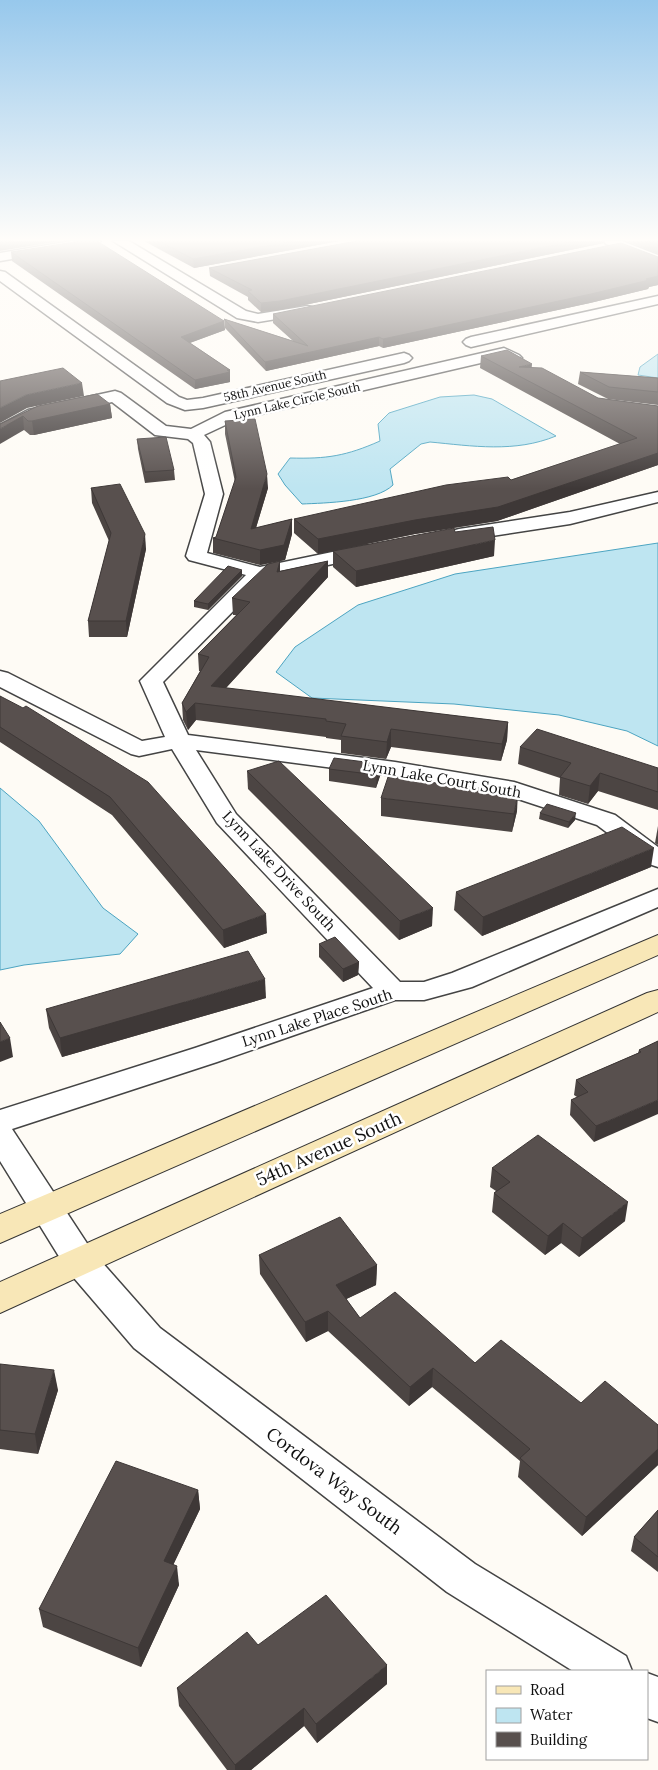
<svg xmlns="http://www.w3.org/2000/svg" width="658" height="1770" viewBox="0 0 658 1770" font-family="Lora,serif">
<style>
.water{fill:#bee5f1;stroke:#4ca4c1}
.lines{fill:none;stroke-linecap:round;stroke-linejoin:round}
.minor-casing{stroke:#444;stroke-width:3}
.secondary-casing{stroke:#333;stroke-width:2}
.minor{fill:#fff;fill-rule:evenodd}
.secondary{fill:#f8e7b7;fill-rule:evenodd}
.wall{fill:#4c4543}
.shaded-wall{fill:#3e3837}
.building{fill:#58504e;stroke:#3e3837}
.labels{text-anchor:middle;stroke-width:5;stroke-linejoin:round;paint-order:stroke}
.far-street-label{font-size:12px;fill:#111;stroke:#fff}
.street-label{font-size:15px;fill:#111;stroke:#fff}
.near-street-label{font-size:18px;fill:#111;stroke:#fff}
</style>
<rect width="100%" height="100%" fill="#fefbf5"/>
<g class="water">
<polygon points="658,354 658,378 638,375 640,367"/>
<path d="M474,395l18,4 64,37c-41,17 -84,10 -126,6l-9,2 -31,25 3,16c-17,17 -68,18 -91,19l-17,-19 -7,-11 12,-16c37,1 56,-2 90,-17l-2,-17 11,-11 51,-16z"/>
<polygon points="658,543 658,746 627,731 559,715 454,704 312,698 276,672 295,647 358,605 455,574"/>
<polygon points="0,788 39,821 103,908 138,934 120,954 24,965 0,970"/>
</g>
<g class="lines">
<defs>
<g id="minor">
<polygon points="72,241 101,241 94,245 0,261 0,253"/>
<polygon points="113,241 129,241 246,311 258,314 307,306 312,307 314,310 312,313 307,314 258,322 237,318"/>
<polygon points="604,241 622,241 658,255 658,264 606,244"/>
<polygon points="0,271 5,272 179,397 187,400 203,398 404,353 409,355 412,358 409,361 404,363 203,408 185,410 167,403 0,281"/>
<polygon points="658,296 658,304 471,347 466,345 463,342 466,339 471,337"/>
<polygon points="504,348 519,355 522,358 519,361 514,363 502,358 236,420 204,435 210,442 223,494 207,553 260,567 366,545 373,547 376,551 373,555 366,557 266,578 163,682 188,735 395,762 514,782 615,815 658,847 658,867 649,864 597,825 509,796 395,776 196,750 236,814 400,982 424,982 452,973 658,889 658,907 472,987 424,1000 395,1000 217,1062 12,1129 92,1251 160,1328 475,1564 626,1656 632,1671 573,1671 447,1592 134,1348 68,1271 0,1161 0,1110 195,1048 373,988 217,823 172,749 139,756 131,754 0,687 0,671 8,673 142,741 165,737 140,681 246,575 189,560 186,556 205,494 193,443 188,439 155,435 112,402 39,418 0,437 0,425 28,410 115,391 121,393 166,426 191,429 225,412"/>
<polygon points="658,492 658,502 570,524 459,541 452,539 449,535 452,531 459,529 570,512"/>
<polygon points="647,1673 658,1677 658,1722 647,1718"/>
</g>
<g id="secondary">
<polygon points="658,935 658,955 0,1243 0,1214"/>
<polygon points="658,990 658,1012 0,1313 0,1282 647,993"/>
</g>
</defs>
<use href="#minor" class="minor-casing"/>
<use href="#secondary" class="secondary-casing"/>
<use href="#minor" class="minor"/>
<use href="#secondary" class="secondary"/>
</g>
<g class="wall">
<polygon points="144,241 339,241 194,268"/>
<polygon points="357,241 605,241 604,243 280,310 261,312 248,300 248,297 210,276 209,268"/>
<polygon points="626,241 658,241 658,254"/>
<polygon points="11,252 224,321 225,330 190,343 230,370 230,382 195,389 12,261"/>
<polygon points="658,257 658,285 649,287 648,289 590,303 383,348 379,346 266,371 225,328 224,319 293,341 273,323 273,314"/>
<polygon points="481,356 532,368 598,398 658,406 658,465 497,521 415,534 318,554 294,533 294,519 511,480 620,444 480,368"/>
<polygon points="580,372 658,378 658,405 608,399 578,384"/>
<polygon points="110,404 112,418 34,435 30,435 24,430 0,424 38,406"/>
<polygon points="225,421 268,488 256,528 292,519 292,534 285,560 260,565 213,553 213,538 216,537 235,482 225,434"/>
<polygon points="137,439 174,470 175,480 145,483 138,449"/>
<polygon points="91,488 146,549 127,637 89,637 88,621 109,541 92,503"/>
<polygon points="455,532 494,556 356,587 333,567 333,551"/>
<polygon points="280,561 280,571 328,561 328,577 226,688 508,722 507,740 501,761 391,747 386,759 341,753 341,740 326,738 326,737 196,720 188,730 183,720 182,703 200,671 199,671 198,654 236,615 233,615 232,598"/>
<polygon points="242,570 242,576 208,610 194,607 194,601"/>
<polygon points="0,696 267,933 224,948 112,815 0,742"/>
<polygon points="520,747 658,768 658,810 598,791 588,804 559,795 560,778 518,764"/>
<polygon points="381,764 380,776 376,788 329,781 329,769"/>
<polygon points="247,771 432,926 399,940 248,789"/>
<polygon points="381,798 517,811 512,832 381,816"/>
<polygon points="540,813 575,820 568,828 539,819"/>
<polygon points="658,826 658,845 655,843"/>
<polygon points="651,867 482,936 454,910 456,892"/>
<polygon points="319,944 359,962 358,975 343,982 319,957"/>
<polygon points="266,998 62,1057 49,1028 46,1009"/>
<polygon points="658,1041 594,1142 570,1115 571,1100 577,1097 574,1095 576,1080 638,1053 639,1050"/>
<polygon points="492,1168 625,1221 579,1257 561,1243 545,1255 492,1212 494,1193 496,1191 490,1187"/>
<polygon points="259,1255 377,1265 376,1285 346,1299 360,1318 475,1363 581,1403 658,1425 658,1465 582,1536 518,1477 520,1461 432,1387 409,1406 328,1331 306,1342 260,1274"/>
<polygon points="0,1364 58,1390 38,1454 0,1449"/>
<polygon points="198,1490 200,1509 173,1565 179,1585 141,1667 43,1627 39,1609"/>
<polygon points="658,1510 658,1572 631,1551 634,1537"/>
<polygon points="258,1645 387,1684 317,1743 304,1726 251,1770 227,1770 179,1706 177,1688"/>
</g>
<g class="shaded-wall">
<polygon points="13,241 62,241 0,251 0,243"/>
<polygon points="294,241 339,241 194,268 193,259"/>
<polygon points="574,241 605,241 604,243 280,310 261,312 261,303"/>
<polygon points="658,276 658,285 649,287 648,289 590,303 383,348 383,339"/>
<polygon points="224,321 225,330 181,346 181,337"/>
<polygon points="379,337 379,346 266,371 265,362"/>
<polygon points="532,364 531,376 519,367"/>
<polygon points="230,370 230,382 195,389 195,380"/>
<polygon points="82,383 84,396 27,408 0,423 0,408 26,395"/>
<polygon points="110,404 112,418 34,435 32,421"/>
<polygon points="23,416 24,430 0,444 0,429"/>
<polygon points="658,453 658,465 497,521 415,534 318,554 318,539"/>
<polygon points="267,474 268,488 251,544 251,529"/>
<polygon points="292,519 292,534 285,560 260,565 260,550"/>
<polygon points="145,534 146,549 127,637 126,621"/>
<polygon points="495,540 494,556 356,587 356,571"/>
<polygon points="280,561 280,577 277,572"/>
<polygon points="328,561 328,577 212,703 211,686"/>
<polygon points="242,570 242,576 208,610 208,604"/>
<polygon points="195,703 196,720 188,730 186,712"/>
<polygon points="508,722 507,740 501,761 502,744"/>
<polygon points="391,729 391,747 386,759 387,742"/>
<polygon points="381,764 380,776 376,788 377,775"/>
<polygon points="600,773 598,791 588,804 590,786"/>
<polygon points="518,793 517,811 512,832 514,814"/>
<polygon points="576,813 575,820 568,828 569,822"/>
<polygon points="654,848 651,867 482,936 483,917"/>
<polygon points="433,908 432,926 399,940 400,921"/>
<polygon points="266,914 267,933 224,948 223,930"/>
<polygon points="359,962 358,975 343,982 343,969"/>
<polygon points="265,979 266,998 62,1057 60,1038"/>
<polygon points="10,1038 13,1057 0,1062 0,1042"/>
<polygon points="658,1100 658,1114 594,1142 596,1126"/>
<polygon points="628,1202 625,1221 579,1257 582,1238"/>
<polygon points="563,1223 561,1243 545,1255 548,1236"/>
<polygon points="377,1265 376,1285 336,1304 336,1285"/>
<polygon points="328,1311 328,1331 306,1342 305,1322"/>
<polygon points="433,1368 432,1387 409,1406 410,1387"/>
<polygon points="54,1370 58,1390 38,1454 35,1434"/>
<polygon points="658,1449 658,1465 582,1536 586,1517"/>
<polygon points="198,1490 200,1509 166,1580 164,1561"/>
<polygon points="177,1566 179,1585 141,1667 138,1648"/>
<polygon points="387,1665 387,1684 317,1743 316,1724"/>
<polygon points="304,1708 304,1726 251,1770 235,1770 235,1765"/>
</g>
<g class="building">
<polygon points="0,241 13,241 0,243"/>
<polygon points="81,241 97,241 224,321 181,337 230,370 227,370 230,372 195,380 11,252"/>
<polygon points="159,241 294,241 193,259"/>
<polygon points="357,241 574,241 280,301 261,303 248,291 252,290 209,268"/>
<polygon points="647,241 658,241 658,245"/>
<polygon points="621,243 658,257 658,276 646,279 649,280 591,294 383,339 379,337 265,362 224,319 308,346 273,314"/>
<polygon points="507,350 532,364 519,367 542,368 598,398 658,406 658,453 498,507 415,520 318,539 294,519 446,485 508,477 511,480 637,438 481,356"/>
<polygon points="63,368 82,383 26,395 0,408 0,381"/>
<polygon points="580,372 658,378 658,392 609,387"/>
<polygon points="97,394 110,404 32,421 28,421 23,416 0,429 0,424 38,406"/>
<polygon points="255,419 267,474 251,529 292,519 284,545 260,550 213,538 216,537 236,477 225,421"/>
<polygon points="166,437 174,470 145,472 137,439"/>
<polygon points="120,484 145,534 126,621 88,621 111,533 91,488"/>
<polygon points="493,527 495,540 356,571 333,551 454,528 455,532"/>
<polygon points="280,561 277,572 328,561 211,686 508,722 502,744 391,729 387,742 341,736 346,724 326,721 326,719 195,703 186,712 182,703 209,657 198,654 250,602 232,598 268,564"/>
<polygon points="228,566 242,570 208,604 194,601"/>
<polygon points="0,696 23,708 26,706 148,782 266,914 223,930 110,797 0,727"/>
<polygon points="537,729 658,768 658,792 600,773 590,786 560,777 571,763 520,747"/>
<polygon points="334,758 381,764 377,775 329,769"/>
<polygon points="279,761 433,908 400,921 247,771"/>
<polygon points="388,777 518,793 514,814 381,798"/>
<polygon points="547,804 576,813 569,822 540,813"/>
<polygon points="622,827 654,848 483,917 456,892"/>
<polygon points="335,937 359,962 343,969 319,944"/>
<polygon points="248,951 265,979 60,1038 46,1009"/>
<polygon points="0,1022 10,1038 0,1042"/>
<polygon points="658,1041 658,1100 596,1126 571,1100 588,1092 576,1080 641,1052 639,1050"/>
<polygon points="538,1135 628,1202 582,1238 563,1223 548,1236 494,1193 510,1182 492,1168"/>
<polygon points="340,1217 377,1265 336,1285 360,1318 395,1292 475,1363 501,1340 581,1403 605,1381 658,1425 658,1449 586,1517 520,1458 530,1449 433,1368 410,1387 328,1311 305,1322 259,1255"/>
<polygon points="0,1364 54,1370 35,1434 0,1430"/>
<polygon points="116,1461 198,1490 164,1561 177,1566 138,1648 39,1609"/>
<polygon points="658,1510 658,1557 634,1537"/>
<polygon points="326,1595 387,1665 316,1724 304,1708 235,1765 177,1688 247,1632 258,1645"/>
</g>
<linearGradient id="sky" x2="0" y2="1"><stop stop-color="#97c8ec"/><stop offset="0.49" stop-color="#fffdfa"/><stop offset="1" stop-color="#fffdfa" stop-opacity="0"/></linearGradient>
<rect width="658" height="489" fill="url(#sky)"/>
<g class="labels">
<g class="far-street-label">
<text transform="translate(275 386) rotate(-13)" y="4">58th Avenue South</text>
<text transform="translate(297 401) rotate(-13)" y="4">Lynn Lake Circle South</text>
</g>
<g class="street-label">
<text transform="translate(442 779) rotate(10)" y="5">Lynn Lake Court South</text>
<text transform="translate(279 871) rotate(47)" y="5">Lynn Lake Drive South</text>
<text transform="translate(317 1018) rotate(-18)" y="5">Lynn Lake Place South</text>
</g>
<g class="near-street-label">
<text transform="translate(329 1149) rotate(-24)" y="6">54th Avenue South</text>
<text transform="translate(334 1481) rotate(37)" y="6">Cordova Way South</text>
</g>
</g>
<rect x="486" y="1670" width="162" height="90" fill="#ffffff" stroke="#a0a0a0"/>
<rect x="496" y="1686" width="25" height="8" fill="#f8e7b7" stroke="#a0a0a0"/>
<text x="530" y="1695" font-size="15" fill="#111111">Road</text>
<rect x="496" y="1708" width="25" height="15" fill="#bee5f1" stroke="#a0a0a0"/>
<text x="530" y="1720" font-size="15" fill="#111111">Water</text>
<rect x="496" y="1732" width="25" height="15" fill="#58504e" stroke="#a0a0a0"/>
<text x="530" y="1745" font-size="15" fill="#111111">Building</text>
</svg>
